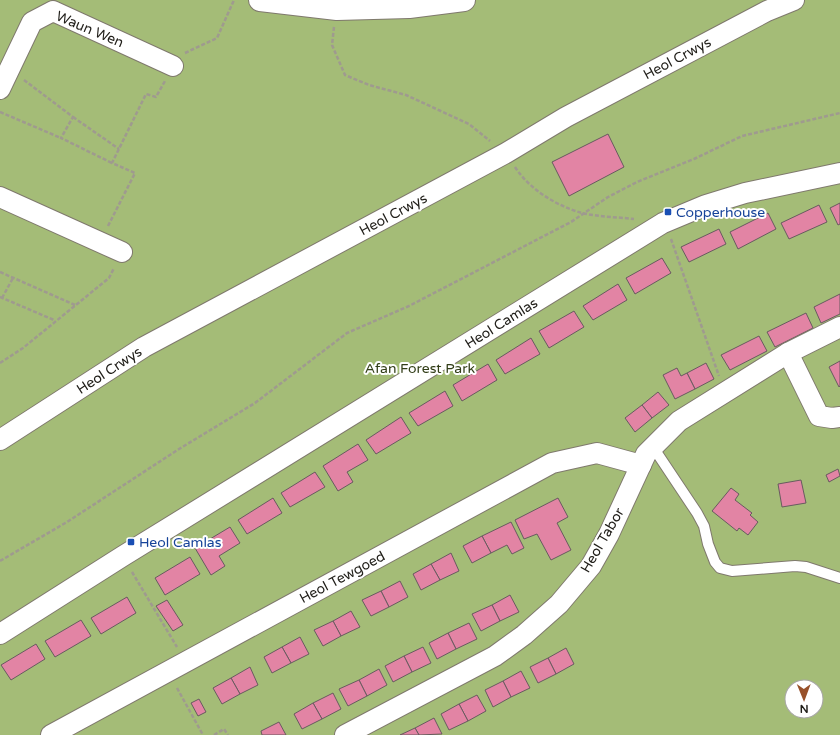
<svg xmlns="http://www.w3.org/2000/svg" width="840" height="735" viewBox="0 0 840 735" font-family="'Varela Round',sans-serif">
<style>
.green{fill:#a4bc77;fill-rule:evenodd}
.building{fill:#e284a4;stroke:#685b5f}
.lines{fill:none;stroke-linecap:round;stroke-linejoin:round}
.lane-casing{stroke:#7f796d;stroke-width:12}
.street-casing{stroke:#7f796d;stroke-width:22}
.secondary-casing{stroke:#7f796d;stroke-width:24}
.path{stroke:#9f9a8f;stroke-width:2.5;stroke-dasharray:4 2;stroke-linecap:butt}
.lane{stroke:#fff;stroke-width:10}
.street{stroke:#fff;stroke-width:20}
.secondary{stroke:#fff;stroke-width:22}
.transit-dot{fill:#1a4fb4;stroke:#fff;stroke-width:1.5}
.labels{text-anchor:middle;stroke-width:4;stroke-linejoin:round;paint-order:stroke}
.street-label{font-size:14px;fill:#22201b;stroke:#fff}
.transit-label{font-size:14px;fill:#164399;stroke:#fff;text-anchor:start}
.park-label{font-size:14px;fill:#313d17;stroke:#fff}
</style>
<rect width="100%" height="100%" fill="#e4ddd0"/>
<path class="green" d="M0,0h840v735h-840zM792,687h24v24h-24z"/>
<g class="building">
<polygon points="608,134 624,167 569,196 552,162"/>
<polygon points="840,203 840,224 838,225 830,208"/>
<polygon points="819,205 827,222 789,239 781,223"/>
<polygon points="768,213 776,229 738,249 730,232"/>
<polygon points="719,229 726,244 689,262 681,247"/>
<polygon points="662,258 671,273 635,294 626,278"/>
<polygon points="618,284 627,300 593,320 583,306"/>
<polygon points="840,294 840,314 821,323 814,307"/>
<polygon points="574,311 584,327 549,348 539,331"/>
<polygon points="806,313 813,328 775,347 767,332"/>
<polygon points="759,336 767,351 730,370 721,355"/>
<polygon points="531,338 540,354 505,374 496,360"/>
<polygon points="840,361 840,386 839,387 829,367"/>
<polygon points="706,363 714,379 695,389 687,373"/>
<polygon points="488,364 497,380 462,401 453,385"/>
<polygon points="677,368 681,376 687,373 695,389 675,399 663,375"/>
<polygon points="445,391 453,406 418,426 409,413"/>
<polygon points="658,392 669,405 652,418 642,405"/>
<polygon points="642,405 652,418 635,432 625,418"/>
<polygon points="401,417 411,433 376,454 366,440"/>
<polygon points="358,444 368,460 347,472 353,482 338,491 323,466"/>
<polygon points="838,469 840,476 829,482 826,475"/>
<polygon points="315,472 325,487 290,507 281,493"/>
<polygon points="801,480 806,503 782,507 778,484"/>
<polygon points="731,488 739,494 735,500 752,513 750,515 758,522 748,535 739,528 737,531 712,511"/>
<polygon points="273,498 282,513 247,534 238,520"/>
<polygon points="558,498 568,517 557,523 571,550 551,560 537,534 524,539 515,520"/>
<polygon points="511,522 524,548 512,554 507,545 491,553 482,536"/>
<polygon points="230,527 240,543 219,556 225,566 211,575 195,548"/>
<polygon points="482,536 491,553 472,563 463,546"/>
<polygon points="451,553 459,571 440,580 431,564"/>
<polygon points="190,557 200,574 165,595 155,578"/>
<polygon points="431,564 440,580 421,590 413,574"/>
<polygon points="400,581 408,597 389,607 381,591"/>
<polygon points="381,591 389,607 371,616 362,600"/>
<polygon points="510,595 519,612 500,621 492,605"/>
<polygon points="127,597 136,613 101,634 91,618"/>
<polygon points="167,600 183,625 173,631 156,606"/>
<polygon points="492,605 500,621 481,631 472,614"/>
<polygon points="351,611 360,627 341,636 333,621"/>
<polygon points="81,620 91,636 55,657 45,641"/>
<polygon points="333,621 341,636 323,646 314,630"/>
<polygon points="469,623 477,639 456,649 448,633"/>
<polygon points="448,633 456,649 437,659 429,643"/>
<polygon points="300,637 309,654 291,663 282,647"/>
<polygon points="36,644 45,659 11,680 1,665"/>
<polygon points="282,647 291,663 272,673 264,657"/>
<polygon points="423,647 431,663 412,672 404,656"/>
<polygon points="566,648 574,664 556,674 548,658"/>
<polygon points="404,656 412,672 393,682 385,666"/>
<polygon points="548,658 556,674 538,683 530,667"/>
<polygon points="250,667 258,685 240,694 231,678"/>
<polygon points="379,669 387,685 367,696 359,680"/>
<polygon points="521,671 530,688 511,697 503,681"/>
<polygon points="231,678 240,694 222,704 213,688"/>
<polygon points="359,680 367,696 348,706 339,689"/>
<polygon points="503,681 511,697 493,707 485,690"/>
<polygon points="333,693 341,709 322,719 313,703"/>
<polygon points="477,695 486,711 468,721 459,704"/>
<polygon points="199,699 206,712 198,716 191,703"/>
<polygon points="313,703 322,719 302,729 294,714"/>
<polygon points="459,704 468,721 449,730 441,714"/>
<polygon points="434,718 442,734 419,735 415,728"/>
<polygon points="279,722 286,735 262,735 261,731"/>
<polygon points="415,728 419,735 400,735"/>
</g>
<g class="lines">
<defs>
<polyline id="lane" points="653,447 697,513 704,526 708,544 715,562 720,568 732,571 795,566 806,567 840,578"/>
<g id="street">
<polyline points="0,89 32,22 53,11 173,66"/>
<polyline points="0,197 122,252"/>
<polyline points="788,353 819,416 832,418 840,417"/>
<polyline points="0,440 144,347 506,153 566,117 767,11 794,0"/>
<polyline points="0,634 123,556 663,223 706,205 745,193 840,173"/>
<polyline points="51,735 552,463 597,453 641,465"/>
<polyline points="345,735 495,656 524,635 559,604 591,566 609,534 646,454 679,421 788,353 840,327"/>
</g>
<polyline id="secondary" points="260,0 337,9 409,7 464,0"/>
</defs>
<use href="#lane" class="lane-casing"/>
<use href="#street" class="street-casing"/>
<use href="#secondary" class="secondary-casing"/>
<g class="path">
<polyline points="334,27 332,45 345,75 369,85 406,95 469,124 490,141"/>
<polyline points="185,53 217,38 234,0"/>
<polyline points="24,80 73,117 61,138 112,163"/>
<polyline points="0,112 61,138"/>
<polyline points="73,117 119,149"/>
<path d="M515,167c15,23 42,39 67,46 17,4 35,4 52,6"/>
<polyline points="108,226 135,173 112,163 146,94 156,97 165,81"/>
<polyline points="671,239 719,376"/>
<polyline points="0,272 75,305"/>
<polyline points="0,297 54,320"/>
<polyline points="2,298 13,278"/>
<polyline points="0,363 23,348 109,278 114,268"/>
<polyline points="0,561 67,522 179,449 255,403 347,333 409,306 571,222 608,197 637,182 694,159 742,136 840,113"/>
<polyline points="132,572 177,647"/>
<polyline points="177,688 203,735"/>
<polyline points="214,735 224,729 228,735"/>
</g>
<use href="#lane" class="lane"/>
<use href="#street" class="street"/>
<use href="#secondary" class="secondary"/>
</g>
<g class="transit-dot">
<rect x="664" y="208" width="8" height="8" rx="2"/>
<rect x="127" y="538" width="8" height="8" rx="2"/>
</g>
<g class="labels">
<g class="street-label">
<text transform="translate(90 29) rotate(23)" y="5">Waun Wen</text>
<text transform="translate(677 58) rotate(-28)" y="5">Heol Crwys</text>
<text transform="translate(393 214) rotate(-28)" y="5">Heol Crwys</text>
<text transform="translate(501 323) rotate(-32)" y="5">Heol Camlas</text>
<text transform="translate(109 370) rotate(-33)" y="5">Heol Crwys</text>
<text transform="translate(602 540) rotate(-60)" y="5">Heol Tabor</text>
<text transform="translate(342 577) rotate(-28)" y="5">Heol Tewgoed</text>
</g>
<g class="transit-label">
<text x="676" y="217">Copperhouse</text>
<text x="139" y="547">Heol Camlas</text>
</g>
<g class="park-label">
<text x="420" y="373">Afan Forest Park</text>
</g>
</g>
<g transform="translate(804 699) rotate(179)"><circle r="19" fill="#ffffff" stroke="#a7a6a4"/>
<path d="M0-3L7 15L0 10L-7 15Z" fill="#98512a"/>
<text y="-6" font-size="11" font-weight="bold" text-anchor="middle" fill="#22201b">N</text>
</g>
</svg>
